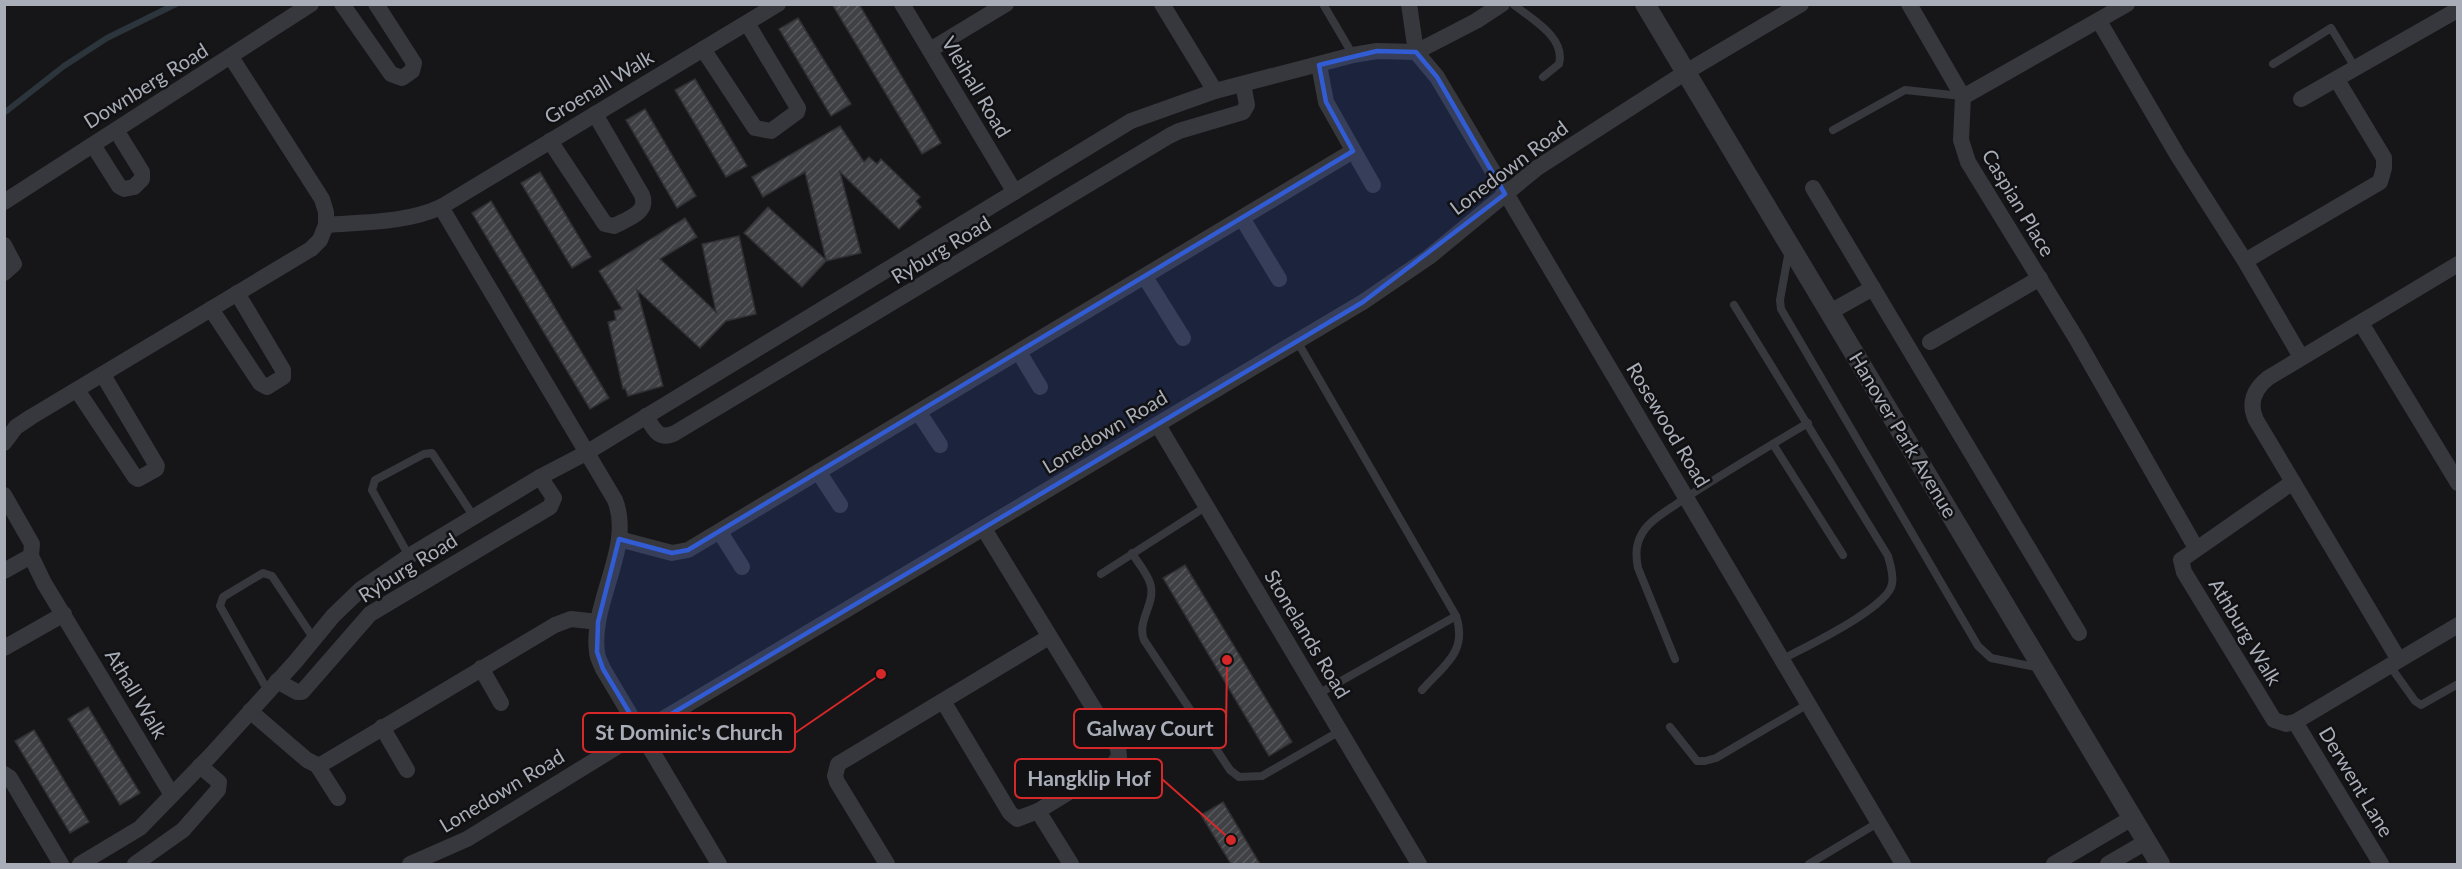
<svg xmlns="http://www.w3.org/2000/svg" width="2462" height="869" viewBox="0 0 2462 869" font-family="Lato,sans-serif">
<style>
.lines{fill:none;stroke-linecap:round;stroke-linejoin:round}
.stream{stroke:#2c353c;stroke-width:6}
.building{fill:url(#building-hatch);stroke:#303034;stroke-width:1.5}
.service{stroke:#37383d;stroke-width:8}
.minor{stroke:#37383d;stroke-width:16}
.tertiary{stroke:#37383d;stroke-width:20}
.marked{fill:#325cd3;fill-opacity:0.2;stroke:#325cd3;stroke-width:4.5;stroke-linejoin:round}
.labels{text-anchor:middle;stroke-width:5;stroke-linejoin:round;paint-order:stroke}
.street-label{font-size:20px;fill:#a8adb8;stroke:#111113}
.leader{fill:none;stroke:#d62828;stroke-width:2}
.callout-dot{fill:#d62828;stroke:#111113;stroke-width:2}
.callout{fill:#111113;stroke:#d62828;stroke-width:2}
.callout-label{font-size:21px;text-anchor:middle;font-weight:bold;fill:#a8adb8}
</style>
<defs>
<pattern id="building-hatch" width="6" height="6" patternUnits="userSpaceOnUse" patternTransform="scale(1.5)"><rect width="6" height="6" fill="#404145"/><path d="M-1 1l2-2M0 6l6-6M5 7l2-2" fill="none" stroke="#595a5e"/></pattern>
</defs>
<rect width="100%" height="100%" fill="#161618"/>
<g class="lines">
<polyline class="stream" points="4,113 64,66 107,38 176,4"/>
</g>
<g class="building">
<polygon points="832,4 859,4 941,143 922,154"/>
<polygon points="798,18 851,104 831,116 779,29"/>
<polygon points="695,79 747,166 726,177 675,90"/>
<polygon points="645,109 696,196 677,208 626,120"/>
<polygon points="840,126 864,162 869,157 877,164 881,159 920,197 916,201 921,207 899,229 840,172 861,253 826,261 802,287 744,233 768,207 826,260 805,172 763,197 752,177"/>
<polygon points="540,172 591,257 572,268 521,183"/>
<polygon points="491,201 609,398 590,409 472,213"/>
<polygon points="685,218 697,237 660,259 716,312 702,244 739,236 756,314 726,321 700,348 637,290 663,386 628,396 625,388 623,389 608,322 616,320 614,311 622,309 599,271"/>
<polygon points="1185,565 1292,742 1269,756 1163,578"/>
<polygon points="88,707 140,793 120,805 68,719"/>
<polygon points="34,730 89,822 70,833 15,741"/>
<polygon points="1223,802 1260,864 1231,864 1201,815"/>
</g>
<g class="lines">
<g class="service">
<polyline points="1323,4 1353,55"/>
<path d="M1513,4c18,15 53,33 46,60l-16,13"/>
<polyline points="2273,64 2331,28 2356,69"/>
<polyline points="1833,130 1905,90 1962,96"/>
<polyline points="1789,250 1780,300 1781,309 1978,646 1991,658 2040,668"/>
<path d="M1734,305l154,251c2,8 6,19 4,28 -4,24 -87,63 -111,76"/>
<path d="M1297,341l159,275c12,36 -12,49 -34,74"/>
<polyline points="1773,444 1843,555"/>
<path d="M1132,553c6,10 15,20 18,30 7,19 -14,38 -6,57l86,130 9,7 23,-1 78,-45"/>
<polyline points="409,556 372,490 375,480 424,454 432,453 474,517"/>
<polyline points="1101,574 1207,506"/>
<path d="M1675,659l-37,-91c-3,-15 -2,-27 7,-39 8,-11 22,-18 33,-26 42,-28 86,-54 130,-80"/>
<polyline points="2390,666 2415,701 2421,705 2458,684"/>
<polyline points="268,691 220,606 223,597 263,573 272,576 314,639"/>
<polyline points="1318,694 1456,616"/>
<polyline points="1670,727 1697,761 1705,761 1716,758 1808,704"/>
<polyline points="1809,864 1879,822"/>
</g>
<g class="minor">
<polyline points="342,4 391,74 402,78 412,71 414,63 376,4"/>
<polyline points="902,4 1014,191"/>
<polyline points="1162,4 1215,91"/>
<polyline points="1409,4 1416,52 1437,77 1903,864"/>
<polyline points="1909,4 1963,97 1961,140 1968,162 2076,338 2196,548"/>
<polyline points="2099,21 2178,156 2245,261 2301,357"/>
<polyline points="703,49 755,128 771,131 797,112 798,108 747,23"/>
<polyline points="930,50 1006,4"/>
<path d="M231,57l91,142 4,13v13c38,-3 80,-2 115,-18l337,-203"/>
<polyline points="1319,65 1326,102 1373,185"/>
<polyline points="1963,97 2127,4"/>
<polyline points="2301,99 2452,13"/>
<path d="M550,141l55,83 9,2c13,-7 35,-13 28,-31l-47,-81"/>
<polyline points="93,145 119,186 124,189 134,187 142,179 142,172 116,130"/>
<polyline points="1813,188 2079,633"/>
<polyline points="4,202 311,4"/>
<path d="M441,207l174,293c19,47 -25,103 -18,152 0,5 4,12 6,17l116,195"/>
<polyline points="1242,218 1279,279"/>
<polyline points="4,245 14,264 4,273"/>
<polyline points="2245,261 2380,182 2384,168 2384,158 2337,80"/>
<polyline points="1145,277 1183,338"/>
<polyline points="211,309 260,383 267,387 283,377 283,370 237,293"/>
<polyline points="1830,312 1873,288"/>
<polyline points="2361,323 2458,483"/>
<polyline points="1930,342 2040,278"/>
<polyline points="1019,352 1040,387"/>
<polyline points="77,390 135,477 138,479 156,469 157,466 103,375"/>
<polyline points="919,413 940,445"/>
<path d="M646,416c8,14 13,25 29,17l494,-297 10,-5 64,-19 4,-7 -4,-21"/>
<polyline points="1158,425 1419,864"/>
<polyline points="4,443 16,427 31,417 311,249 320,240 326,225"/>
<polyline points="819,473 840,505"/>
<polyline points="2293,482 2181,560 2184,572 2274,720 2286,724 2295,722 2458,625"/>
<polyline points="4,495 32,544 31,556 44,583 172,795"/>
<polyline points="720,532 742,567"/>
<polyline points="619,539 672,553 688,550 1353,151"/>
<polyline points="4,571 31,556"/>
<polyline points="4,648 64,614"/>
<path d="M2399,660l-143,-240c-8,-17 -2,-31 12,-42l190,-114"/>
<polyline points="481,668 501,703"/>
<polyline points="277,681 297,692 302,692 370,614 550,507 554,498 540,477"/>
<polyline points="943,701 1010,813 1017,819 1038,811 1112,766 1119,757 1118,748 984,529"/>
<polyline points="250,711 307,760 317,765 338,798"/>
<polyline points="2295,722 2381,864"/>
<polyline points="382,727 407,770"/>
<polyline points="317,765 322,764 555,625 571,619 598,622"/>
<polyline points="4,774 10,778 61,864"/>
<polyline points="1038,811 1071,864"/>
<polyline points="80,864 140,828 211,755 296,661 333,616 361,589 409,556 540,477 586,453 1131,121 1215,91 1353,55 1377,51 1416,52 1476,21 1502,4"/>
<polyline points="135,864 183,830 218,790 219,782 200,766"/>
<polyline points="410,864 467,839 641,732 1363,302 1429,257 1537,168 1686,72 1801,4"/>
<polyline points="887,864 837,782 835,776 838,764 1049,637"/>
<polyline points="2054,864 2132,818"/>
<polyline points="2108,864 2146,842"/>
</g>
<polyline class="tertiary" points="1645,4 2160,864"/>
</g>
<path class="marked" d="M1377,51l39,1 21,25 68,117 -142,108 -722,430 -38,-63 -6,-17 1,-30 21,-83 53,14 16,-3 665,-399 -27,-49 -7,-37z"/>
<g class="labels">
<g class="street-label">
<text transform="translate(146 86) rotate(-32)" y="7">Downberg Road</text>
<text transform="translate(599 87) rotate(-31)" y="7">Groenall Walk</text>
<text transform="translate(976 87) rotate(59)" y="7">Vleihall Road</text>
<text transform="translate(1509 168) rotate(-37)" y="7">Lonedown Road</text>
<text transform="translate(2018 203) rotate(59)" y="7">Caspian Place</text>
<text transform="translate(941 250) rotate(-31)" y="7">Ryburg Road</text>
<text transform="translate(1668 425) rotate(59)" y="7">Rosewood Road</text>
<text transform="translate(1105 432) rotate(-31)" y="7">Lonedown Road</text>
<text transform="translate(1903 435) rotate(59)" y="7">Hanover Park Avenue</text>
<text transform="translate(408 568) rotate(-32)" y="7">Ryburg Road</text>
<text transform="translate(2245 632) rotate(59)" y="7">Athburg Walk</text>
<text transform="translate(1307 634) rotate(59)" y="7">Stonelands Road</text>
<text transform="translate(136 694) rotate(59)" y="7">Athall Walk</text>
<text transform="translate(2356 782) rotate(59)" y="7">Derwent Lane</text>
<text transform="translate(502 791) rotate(-31)" y="7">Lonedown Road</text>
</g>
</g>
<path class="leader" d="M1227 660L1226 729M881 674L795 733M1231 840L1162 779"/>
<g class="callout-dot">
<circle cx="1227" cy="660" r="6"/>
<circle cx="881" cy="674" r="6"/>
<circle cx="1231" cy="840" r="6"/>
</g>
<g class="callout">
<rect x="1074" y="709" width="152" height="39" rx="6"/>
<rect x="583" y="713" width="212" height="39" rx="6"/>
<rect x="1015" y="759" width="147" height="39" rx="6"/>
</g>
<g class="callout-label">
<text x="1150" y="736">Galway Court</text>
<text x="689" y="740">St Dominic's Church</text>
<text x="1089" y="786">Hangklip Hof</text>
</g>
<rect width="2462" height="869" fill="none" stroke="#a8adb8" stroke-width="12"/>
</svg>
